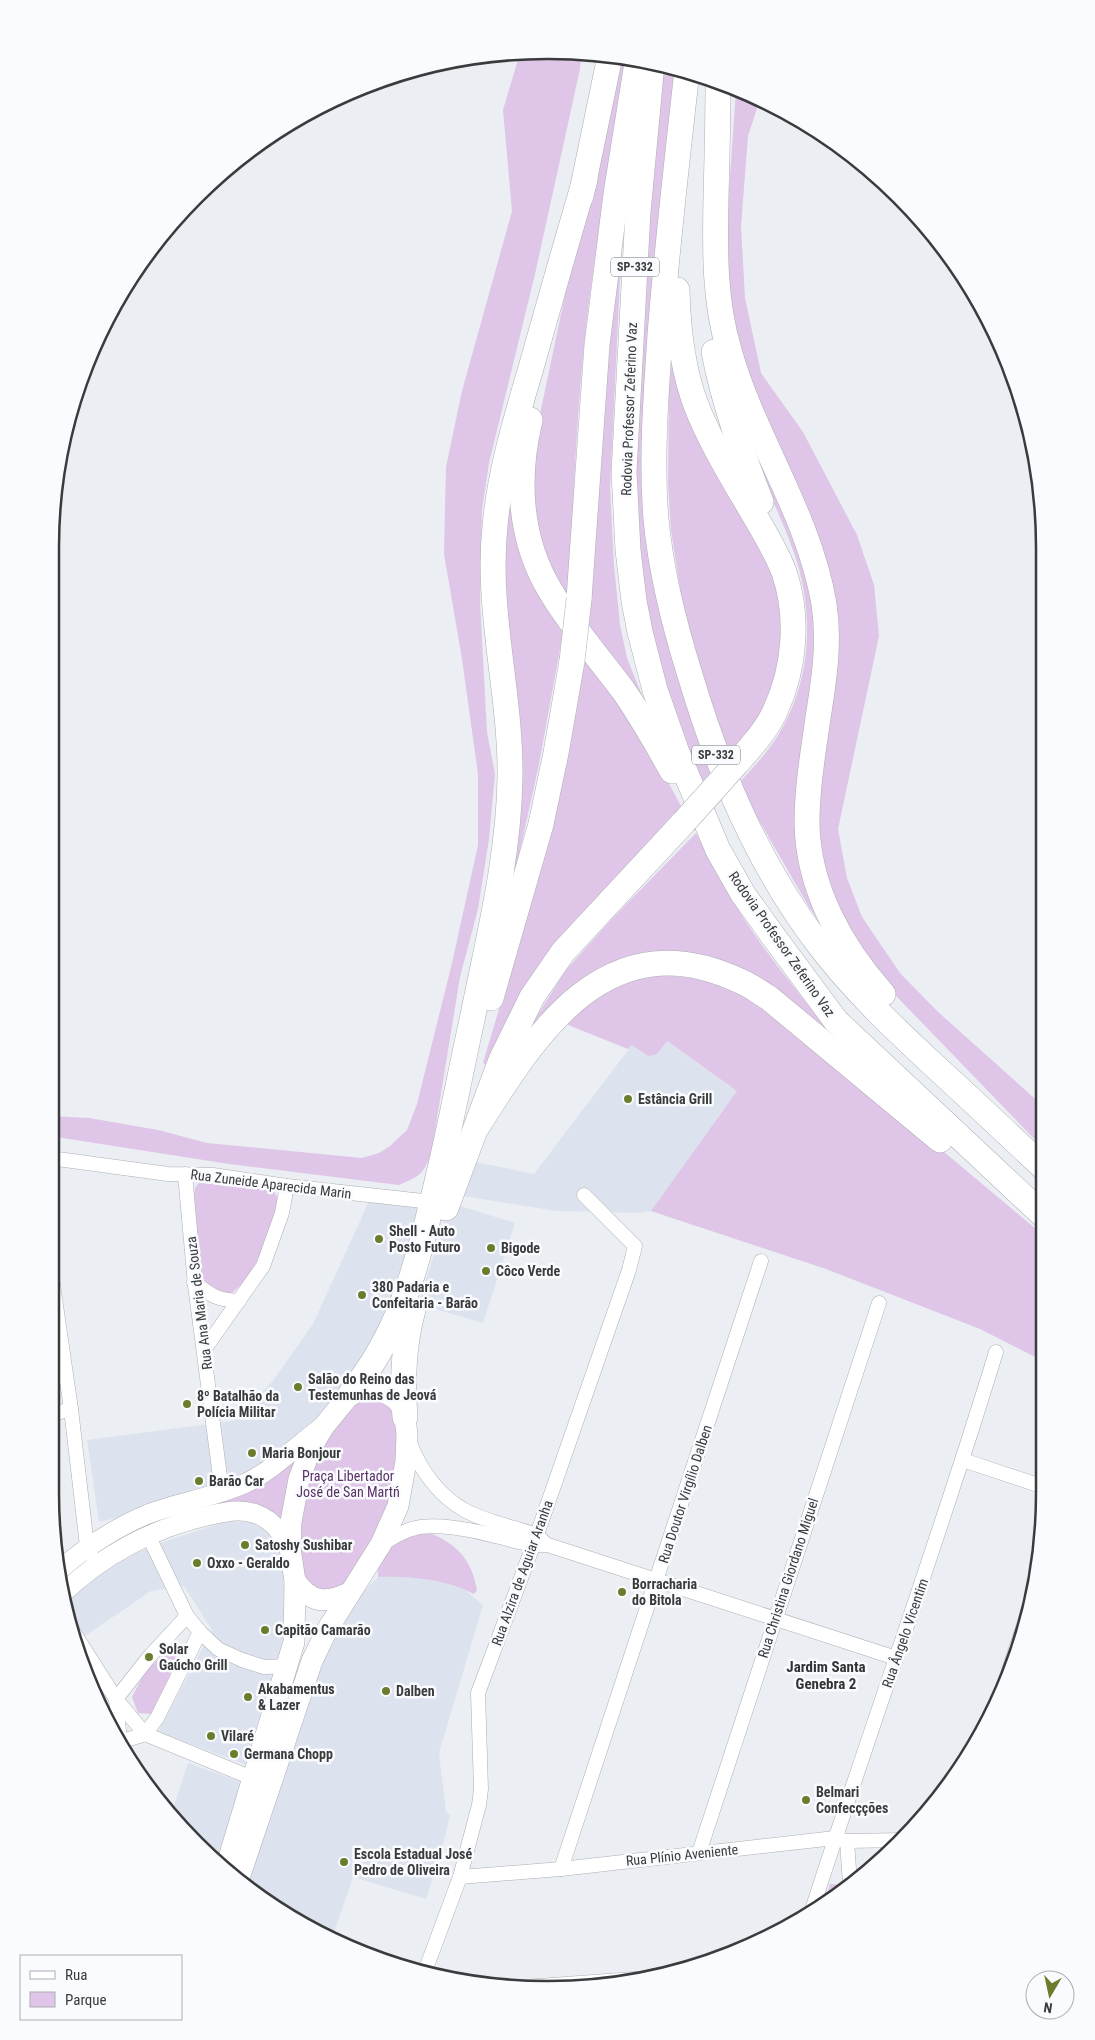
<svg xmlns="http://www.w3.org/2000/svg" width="1095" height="2040" viewBox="0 0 1095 2040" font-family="'Roboto Condensed',sans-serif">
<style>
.built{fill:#dde3ee}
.green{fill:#dfc5e7}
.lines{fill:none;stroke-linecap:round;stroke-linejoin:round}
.minor-casing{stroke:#acafb4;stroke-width:15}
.secondary-casing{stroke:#acafb4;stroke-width:20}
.primary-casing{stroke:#acafb4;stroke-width:22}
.motorway-casing{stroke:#acafb4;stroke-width:26}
.minor{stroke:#fff;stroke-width:14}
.secondary{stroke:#fff;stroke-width:19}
.primary{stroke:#fff;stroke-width:21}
.motorway{stroke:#fff;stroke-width:25}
.motorway-bridge-casing{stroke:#acafb4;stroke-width:26;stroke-linecap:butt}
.motorway-bridge{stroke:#fff;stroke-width:25}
.poi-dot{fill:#6b7d2d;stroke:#f9fbfe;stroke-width:2}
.labels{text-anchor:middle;stroke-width:5;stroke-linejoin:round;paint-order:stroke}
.shield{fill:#f9fbfe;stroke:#737577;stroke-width:1}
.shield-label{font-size:12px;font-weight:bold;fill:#3a3b3d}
.street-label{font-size:14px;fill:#3a3b3d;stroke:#f9fbfe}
.poi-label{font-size:14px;font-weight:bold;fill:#3a3b3d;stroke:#f9fbfe;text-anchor:start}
.park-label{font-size:14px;fill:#593065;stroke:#f9fbfe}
.neighbourhood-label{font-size:15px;font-weight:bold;fill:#313337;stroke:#f9fbfe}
.rim{fill:none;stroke:#3a3b3d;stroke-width:2.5}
</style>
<rect width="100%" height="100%" fill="#ebeef3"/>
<g class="built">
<polygon points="666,1041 737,1091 651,1211 635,1213 557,1211 463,1196 475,1162 534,1174 632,1045 657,1054"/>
<polygon points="370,1199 426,1208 385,1344 299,1445 217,1494 99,1522 87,1440 232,1421 272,1382 313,1324"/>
<polygon points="451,1203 515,1223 483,1323 418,1304"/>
<polygon points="228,1521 263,1523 279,1540 288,1613 279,1660 247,1765 158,1732 212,1630 184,1586 151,1591 88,1634 75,1646 63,1604 117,1560 172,1539"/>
<polygon points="378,1577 417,1577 438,1581 464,1589 483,1605 439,1753 446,1812 450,1815 442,1849 426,1899 353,1877 332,1939 271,1906 243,1885 316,1672 350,1605"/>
<polygon points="188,1763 247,1784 219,1866 171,1815"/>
</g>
<g class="green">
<path d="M581,51l-1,18 -45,205 -46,189 -7,47 -2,93 7,129 8,42 -6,65 -11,70 -18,68 -29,178c-9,21 -12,21 -32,30l-170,-21 -179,-28v-20l39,2 69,12 49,13 155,15 17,-5 11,-7 17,-16 10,-26 35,-141 26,-118v-71l-16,-115 -18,-105 2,-87 16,-76 50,-180 -9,-101 17,-57z"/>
<path d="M615,57l15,2c-15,86 -33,172 -43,259 -11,94 -14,190 -18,284l-35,-66 -3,-79z"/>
<polygon points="661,64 677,67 649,450 715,768 699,785 647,627 633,499 647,222"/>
<polygon points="736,90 760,99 748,136 741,226 745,298 761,373 803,432 857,535 874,585 879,636 838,829 847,878 862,917 900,973 937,1011 1043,1106 1043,1148 873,972 828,900 816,839 819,765 835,680 762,418 738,348 727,296 726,234"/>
<polygon points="624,194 610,488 614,565 620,625 627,658 653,723 617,663 588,624 591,606 615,269"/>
<polygon points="673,352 780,586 785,648 770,705 727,758 684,615 671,530 668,482 669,386"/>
<path d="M748,446l11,7 49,110 11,85 -19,129 37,169 -28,-39 -71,-123c14,-15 28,-30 39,-47 32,-51 37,-111 22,-168 -11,-40 -35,-85 -51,-123z"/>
<polygon points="507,495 564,627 539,764 516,869 495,941 500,605"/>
<polygon points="586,653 655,758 681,806 613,881 493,1068 483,1063 527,915"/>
<path d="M696,833c21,41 43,82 71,119 24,33 51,64 75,98l-103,-77 -138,-4 -31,19 -21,19 -21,23 38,-60 44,-49z"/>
<polygon points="651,974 714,980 777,1012 1043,1235 1043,1361 980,1329 826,1269 651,1211 737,1091 667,1041 657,1054 648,1056 632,1045 628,1049 568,1025 579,1007 598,992"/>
<path d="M202,1179l64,7c5,3 9,6 11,11 2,8 -2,16 -4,23 -9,28 -19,55 -42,74 -14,-1 -23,-5 -30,-18l-7,-81 1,-7z"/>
<polygon points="365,1395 392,1406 398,1420 395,1479 385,1513 355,1575 333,1593 307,1585 297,1553 307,1470 337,1416"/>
<polygon points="304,1448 284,1527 265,1510 105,1551 101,1550 102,1546"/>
<path d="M423,1530c31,12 48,26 54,60l-3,4c-30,-15 -63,-18 -96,-17 0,-4 0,-9 1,-12 5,-18 29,-30 44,-35z"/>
<polygon points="164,1653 177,1655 166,1687 151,1714 138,1713 132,1697 144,1674"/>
<polygon points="830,1884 845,1885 845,1889 823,1907"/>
</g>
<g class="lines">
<defs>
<g id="minor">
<polyline points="50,1158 168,1174 213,1175 287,1186 432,1202"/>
<polyline points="185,1174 195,1285 222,1492"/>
<polyline points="50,1264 71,1409 87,1546 91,1555"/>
<path d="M194,1282c17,14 24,18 45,19"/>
<polyline points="204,1350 263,1266 282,1213 287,1186"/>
<polyline points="50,1415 71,1409"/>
<path d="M410,1443c10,27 30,54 56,68 21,11 48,16 70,24l7,6"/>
<polyline points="963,1460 1044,1487"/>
<polyline points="148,1535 187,1616 200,1632 218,1649 242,1660 264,1667 288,1666"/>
<path d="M381,1544c10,-5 20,-12 31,-15 21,-7 62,1 83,7 18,4 34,10 53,9l348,113"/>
<polyline points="69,1625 116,1699 145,1734 252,1778"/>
<polyline points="1004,1685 1032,1600"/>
<polyline points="120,1742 145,1734 157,1718 200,1632"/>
<polyline points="119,1745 120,1742 116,1699 149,1657 187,1616"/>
<polyline points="847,1841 850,1884"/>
<polyline points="699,1853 879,1303"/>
<polyline points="561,1869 761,1261"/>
<polyline points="460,1877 561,1869 835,1838 847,1841 903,1840"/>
<path d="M811,1913c60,-187 128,-373 185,-561"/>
<polyline points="424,1974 460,1877 479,1805 481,1789 478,1693 533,1546 629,1270 635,1246 584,1195"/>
<polyline points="511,1988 648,1978"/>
</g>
<g id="secondary">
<path d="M58,1571c28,-24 56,-43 90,-57 32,-12 67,-17 98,-31 29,-14 51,-38 77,-57"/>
<path d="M61,1595c41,-40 94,-68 150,-80 15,-3 30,-7 45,-1 16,5 26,19 34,34"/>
</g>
<g id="primary">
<path d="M295,1581c16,22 30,23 54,12"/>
<polyline points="225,1871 294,1642 295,1581 290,1548 291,1522 299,1479 311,1448 324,1426 351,1393 359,1388 369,1387 383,1391 396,1399 402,1407 405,1417 407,1435 406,1461 398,1506 381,1544 327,1630 312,1661 238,1881"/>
</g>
<g id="motorway">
<polyline points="652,63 638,212 624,472 628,550 634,601 640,632 655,690 676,750 718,850 743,894 773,936 836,1021 1043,1215"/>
<path d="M687,71c-10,88 -20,175 -27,264 -4,61 -9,123 -4,184 5,53 18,105 34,156 29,97 68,190 130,271 35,46 77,85 119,124 35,32 69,64 104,97"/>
<path d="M718,83c0,38 -1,76 -2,115 -1,51 -2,102 13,152 24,87 80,164 95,254 6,39 0,76 -6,114 -5,35 -11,70 -11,105 1,65 34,124 76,171"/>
<polyline points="581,196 610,56"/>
<path d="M677,290c1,39 5,78 19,115 12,31 30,62 47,91 14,24 31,50 41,76 15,44 11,95 -8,137 -9,21 -25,38 -40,55"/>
<path d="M714,352c10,52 28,101 47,150"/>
<path d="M530,420c-14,58 -11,120 21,172 21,35 48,66 72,98 18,26 34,54 49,81"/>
<polyline points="579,599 597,345 616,194 637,63"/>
<polyline points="491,998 541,824 556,753 572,661"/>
<path d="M477,1127c61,-97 131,-208 263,-146 10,4 19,11 29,17l171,142"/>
<polyline points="446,1208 501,1060 532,997 563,952 684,822"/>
<path d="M351,1393c47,-58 65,-123 82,-195 15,-59 26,-119 39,-178 16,-80 37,-162 38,-243 1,-84 -24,-166 -15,-251 5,-56 22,-110 38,-165 17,-60 34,-121 52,-181"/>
<path d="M405,1417c-3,-37 -2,-71 8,-107"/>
</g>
</defs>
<use href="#minor" class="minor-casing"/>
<use href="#secondary" class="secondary-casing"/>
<use href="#primary" class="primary-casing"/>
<use href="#motorway" class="motorway-casing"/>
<use href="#minor" class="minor"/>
<use href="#secondary" class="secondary"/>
<use href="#primary" class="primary"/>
<use href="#motorway" class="motorway"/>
<defs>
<g id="motorway-bridge">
<polyline points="572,661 579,599"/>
<polyline points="684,822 736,764"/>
</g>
</defs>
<use href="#motorway-bridge" class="motorway-bridge-casing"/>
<use href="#motorway-bridge" class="motorway-bridge"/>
</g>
<g class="poi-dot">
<circle cx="628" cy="1099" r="5"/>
<circle cx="379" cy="1239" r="5"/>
<circle cx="491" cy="1248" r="5"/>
<circle cx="486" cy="1271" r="5"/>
<circle cx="362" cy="1295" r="5"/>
<circle cx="298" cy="1387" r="5"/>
<circle cx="187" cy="1404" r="5"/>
<circle cx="252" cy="1453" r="5"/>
<circle cx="199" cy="1481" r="5"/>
<circle cx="245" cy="1545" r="5"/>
<circle cx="197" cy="1563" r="5"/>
<circle cx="622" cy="1592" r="5"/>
<circle cx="265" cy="1630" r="5"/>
<circle cx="149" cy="1657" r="5"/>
<circle cx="386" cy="1691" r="5"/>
<circle cx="248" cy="1697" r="5"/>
<circle cx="211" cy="1736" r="5"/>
<circle cx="234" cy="1754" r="5"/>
<circle cx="806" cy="1800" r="5"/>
<circle cx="344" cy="1862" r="5"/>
</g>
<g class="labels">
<g class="shield">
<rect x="611" y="257.5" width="48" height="19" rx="4"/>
<rect x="692" y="745.5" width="48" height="19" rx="4"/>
</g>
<g class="shield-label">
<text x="635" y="271">SP-332</text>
<text x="716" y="759">SP-332</text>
</g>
<g class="street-label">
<text transform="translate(629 409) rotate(-88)" y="5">Rodovia Professor Zeferino Vaz</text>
<text transform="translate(782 944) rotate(55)" y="5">Rodovia Professor Zeferino Vaz</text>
<text transform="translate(271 1184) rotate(7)" y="5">Rua Zuneide Aparecida Marin</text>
<text transform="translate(199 1303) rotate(-97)" y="5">Rua Ana Maria de Souza</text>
<text transform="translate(685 1494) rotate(-72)" y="5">Rua Doutor Virgílio Dalben</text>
<text transform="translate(522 1573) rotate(-70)" y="5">Rua Alzira de Aguiar Aranha</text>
<text transform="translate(788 1578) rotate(-72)" y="5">Rua Christina Giordano Miguel</text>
<text transform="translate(905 1633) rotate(-71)" y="5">Rua Ângelo Vicentim</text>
<text transform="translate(682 1855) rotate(-6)" y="5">Rua Plínio Aveniente</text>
</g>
<g class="poi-label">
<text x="638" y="1104">Estância Grill</text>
<text x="389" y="1236">Shell - Auto<tspan x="389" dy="16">Posto Futuro</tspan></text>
<text x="501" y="1253">Bigode</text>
<text x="496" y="1276">Côco Verde</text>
<text x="372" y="1292">380 Padaria e<tspan x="372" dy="16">Confeitaria - Barão</tspan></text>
<text x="308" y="1384">Salão do Reino das<tspan x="308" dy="16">Testemunhas de Jeová</tspan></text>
<text x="197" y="1401">8º Batalhão da<tspan x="197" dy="16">Polícia Militar</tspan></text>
<text x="262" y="1458">Maria Bonjour</text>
<text x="209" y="1486">Barão Car</text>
<text x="255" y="1550">Satoshy Sushibar</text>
<text x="207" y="1568">Oxxo - Geraldo</text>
<text x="632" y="1589">Borracharia<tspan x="632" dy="16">do Bitola</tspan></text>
<text x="275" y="1635">Capitão Camarão</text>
<text x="159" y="1654">Solar<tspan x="159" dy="16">Gaúcho Grill</tspan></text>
<text x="258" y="1694">Akabamentus<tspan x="258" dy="16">&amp; Lazer</tspan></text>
<text x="396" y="1696">Dalben</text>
<text x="221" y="1741">Vilaré</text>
<text x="244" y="1759">Germana Chopp</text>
<text x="816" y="1797">Belmari<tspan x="816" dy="16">Confecçções</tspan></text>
<text x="354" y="1859">Escola Estadual José<tspan x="354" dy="16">Pedro de Oliveira</tspan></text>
</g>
<g class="park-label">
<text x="348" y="1481">Praça Libertador<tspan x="348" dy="16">José de San Martń</tspan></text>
</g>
<g class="neighbourhood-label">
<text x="826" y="1672">Jardim Santa<tspan x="826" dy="17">Genebra 2</tspan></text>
</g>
</g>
<path d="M0 0H1095V2040H0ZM547 59H548A488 488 0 0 1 1036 547V1493A488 488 0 0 1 548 1981H547A488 488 0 0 1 59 1493V547A488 488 0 0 1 547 59Z" fill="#f9fbfe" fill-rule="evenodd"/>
<path class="rim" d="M547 59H548A488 488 0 0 1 1036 547V1493A488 488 0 0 1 548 1981H547A488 488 0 0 1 59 1493V547A488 488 0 0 1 547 59Z"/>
<rect x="20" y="1955" width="162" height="65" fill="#f9fbfe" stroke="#adaeb1"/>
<rect x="30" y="1971" width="25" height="8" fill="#ffffff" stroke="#adaeb1"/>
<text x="65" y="1980" font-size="15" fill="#3a3b3d">Rua</text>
<rect x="30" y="1992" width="25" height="15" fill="#dfc5e7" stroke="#adaeb1"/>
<text x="65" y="2005" font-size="15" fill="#3a3b3d">Parque</text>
<g transform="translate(1050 1995) rotate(189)"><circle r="24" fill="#f9fbfe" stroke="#adaeb1"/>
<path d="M0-4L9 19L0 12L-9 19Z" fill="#6b7d2d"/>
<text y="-8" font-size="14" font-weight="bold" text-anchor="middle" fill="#3a3b3d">N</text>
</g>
</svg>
